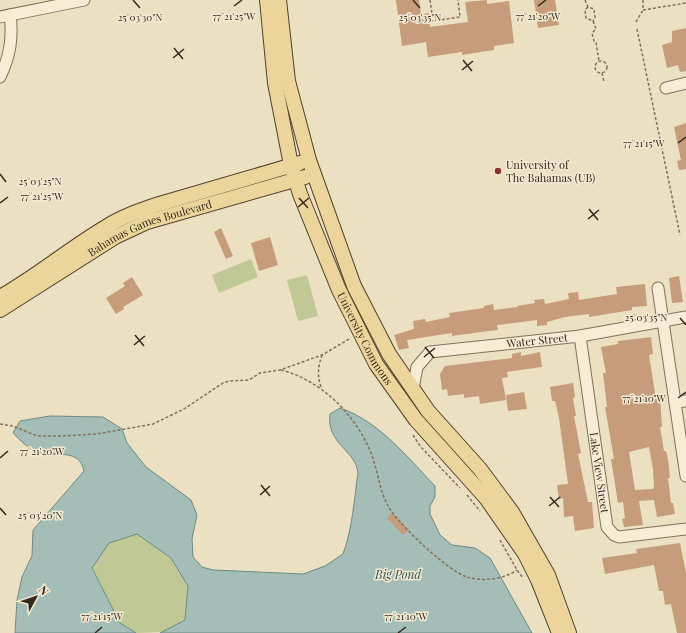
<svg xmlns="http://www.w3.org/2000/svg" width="686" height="633" viewBox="0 0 686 633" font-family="'Playfair Display',serif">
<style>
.green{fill:#c0c896}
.water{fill:#a4bdb7;stroke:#6c8b84}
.building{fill:#c69c7a;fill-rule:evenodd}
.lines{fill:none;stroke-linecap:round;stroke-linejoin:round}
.minor-casing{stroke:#83715a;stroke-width:13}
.major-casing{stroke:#51402e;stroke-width:16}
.path{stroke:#83715a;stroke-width:1.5;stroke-dasharray:3 2;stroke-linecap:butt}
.minor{stroke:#f6edd4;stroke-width:11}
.major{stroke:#ecd59b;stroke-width:14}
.ticks{fill:none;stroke:#34291d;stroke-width:1.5}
.poi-dot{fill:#8e312e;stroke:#f3ead1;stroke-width:1.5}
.labels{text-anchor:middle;stroke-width:3;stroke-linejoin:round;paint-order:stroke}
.poi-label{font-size:11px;fill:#34291d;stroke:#f3ead1;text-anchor:start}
.street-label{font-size:11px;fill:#34291d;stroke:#f3ead1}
.water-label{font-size:12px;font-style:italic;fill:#2e5351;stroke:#f3ead1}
.ticks-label{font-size:10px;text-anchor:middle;fill:#34291d;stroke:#f3ead1;stroke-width:3;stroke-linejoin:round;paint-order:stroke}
</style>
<rect width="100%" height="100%" fill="#ebe0c2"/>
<g class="green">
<polygon points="251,259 258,277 219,293 212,275"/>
<polygon points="307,275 318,316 298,321 287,280"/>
<polygon points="137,534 171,558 188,586 185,620 164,632 136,633 120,623 92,568 109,543"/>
</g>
<path class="water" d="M340,408c39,13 68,50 95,78v11l-5,9v8l10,21 12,10 23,3 15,10 42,75h-372l25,-13 3,-34 -17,-28 -34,-24 -28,9 -17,25 28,55 16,10h-121l2,-33 5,-23 10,-21 1,-26 51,-59c-5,-24 -28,-13 -46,-19 -11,-4 -17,-11 -25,-19l7,-12 30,-5 53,1 19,12 5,14 19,24 45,33 6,15 -5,24 1,18 9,10 11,3 90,4 22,-8 18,-12c8,-22 10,-43 13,-66 0,-5 2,-11 2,-15 -2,-23 -32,-29 -28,-59z"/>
<g class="building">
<polygon points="396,0 419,0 421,14 429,13 430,27 468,22 465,2 487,0 487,4 509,1 514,43 494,46 494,50 462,55 462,52 428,57 426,42 402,46"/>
<polygon points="534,0 555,0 559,25 538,28"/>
<polygon points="686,28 686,71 680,72 678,65 667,68 662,45 672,42 672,31"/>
<polygon points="686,123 686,169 679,170 677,161 681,160 674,127"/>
<polygon points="221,228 233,256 226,259 214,232"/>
<polygon points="270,237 278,265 259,271 251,243"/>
<polygon points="679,276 683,302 672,303 669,278"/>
<polygon points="132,277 143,295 123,307 124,309 116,314 106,298 125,286 123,283"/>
<polygon points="645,284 647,306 632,307 632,310 589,317 589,314 565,317 547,322 547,325 537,326 537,320 497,325 498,330 489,331 452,336 452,333 407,340 409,348 399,350 394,335 414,329 413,321 425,319 426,322 450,317 449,313 484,308 484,306 493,304 494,310 518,307 517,306 535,303 534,300 544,299 545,304 569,299 568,293 578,292 579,300 617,294 616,287"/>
<path d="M651,337l2,17 -4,1 7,44 4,-1 2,29h-2l4,24h2l2,8 2,19h-2l3,25h2l2,11 -18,3 -3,-17 -15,1 4,24 -19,2 -2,-8 3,-1 -2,-16 -5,1 -7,-44h3l-9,-52h2l-4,-34h3l-5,-26 17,-3v-3zM649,447l4,22 1,18 -1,2 -18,1 -6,-38z"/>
<polygon points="521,352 521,356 540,352 542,367 507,372 508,377 502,378 506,400 480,404 479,396 464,398 464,394 448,396 447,389 442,390 440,374 445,366 512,358 512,354"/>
<polygon points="573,383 575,397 573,398 576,416 574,416 581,453 578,454 588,502 592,502 594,528 575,531 573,516 564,517 563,498 559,499 557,485 568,484 559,418 555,401 552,401 550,387"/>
<polygon points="524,392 527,409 508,411 506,395"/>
<polygon points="392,513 409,530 403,535 387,518"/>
<polygon points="680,543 686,573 686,633 677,633 671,604 665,605 663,591 659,591 654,565 605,574 602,558 637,553 636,549"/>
</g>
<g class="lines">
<defs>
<g id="minor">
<polyline points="0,17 84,0"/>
<path d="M0,77c10,-21 13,-39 10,-62"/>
<polyline points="666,88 686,83"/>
<polyline points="658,288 686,476"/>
<path id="s1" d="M580,336l27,191 7,8 5,2 67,-8"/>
<path id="s2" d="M413,389l4,-22 13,-15 150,-16 106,-19"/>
<polyline points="675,402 686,401"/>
</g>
<g id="major">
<path id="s3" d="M267,0l8,83 16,82 9,29 39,96 37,74 40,56 70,78 39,56 13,26 21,53"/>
<polyline points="279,0 288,81 309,160 354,286 389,354 428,411 480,469 512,512 548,575 569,633"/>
<path d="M0,297c37,-21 69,-48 106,-70 15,-10 33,-16 50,-22l144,-42"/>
<path id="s4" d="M0,310l115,-73 32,-15 158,-45"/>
</g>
</defs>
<use href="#minor" class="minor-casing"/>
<use href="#major" class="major-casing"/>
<g class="path">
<polyline points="430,0 433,21 460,17 458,0"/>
<polyline points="585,0 588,7 594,9 595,18 593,21"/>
<polyline points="643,0 643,10 686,3"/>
<polyline points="588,7 585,10 586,18 593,21 596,29 592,33 594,41 596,42 599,61"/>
<polyline points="636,22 643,10"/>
<polyline points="637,29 680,235"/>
<circle cx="601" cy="67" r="6"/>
<polyline points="602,73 604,82"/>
<path d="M281,370c40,10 75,45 90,83 8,20 8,41 21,59 13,18 55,58 75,65 15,5 38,2 50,-7"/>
<path d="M321,387c-4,-12 -3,-20 1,-32"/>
<polyline points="0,424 13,426 37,436 62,436 97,434 153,424 184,409 223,383 229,381 249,380 260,373 280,370 322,355 351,338"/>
<polyline points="413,435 420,446 460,488"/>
<polyline points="467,495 480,511"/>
<polyline points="500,540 517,570 523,578"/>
</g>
<use href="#minor" class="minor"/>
<use href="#major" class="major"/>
</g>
<path class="ticks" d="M133,0l7,8M413,0l7,8M234,6l8,-6M538,6l8,-6M174,48l9,11M173,58l11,-9M463,60l9,11M462,70l11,-9M678,143l8,-6M0,174l6,8M299,198l9,10M0,203l8,-6M298,207l11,-9M589,209l9,11M588,219l11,-9M680,318l6,7M135,335l9,11M134,345l11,-9M425,347l9,11M424,357l11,-9M678,398l8,-6M0,458l8,-7M261,485l9,11M260,495l10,-9M550,497l9,10M549,506l11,-9M0,508l6,7M95,633l7,-6M398,633l8,-6"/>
<circle class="poi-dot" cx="498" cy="171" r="4"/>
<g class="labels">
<g class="poi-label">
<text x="506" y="169">University of<tspan x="506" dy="13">The Bahamas (UB)</tspan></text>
</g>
<g class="street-label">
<text dy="4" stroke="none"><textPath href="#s4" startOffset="172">Bahamas Games Boulevard</textPath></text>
<text dy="4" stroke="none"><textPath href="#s3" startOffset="356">University Commons</textPath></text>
<text dy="4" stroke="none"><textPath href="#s2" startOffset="150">Water Street</textPath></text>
<text dy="4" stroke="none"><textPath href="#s1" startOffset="138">Lake View Street</textPath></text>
</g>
<g class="water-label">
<text x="398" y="579">Big Pond</text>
</g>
</g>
<g class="ticks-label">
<text x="234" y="20">77°21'25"W</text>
<text x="538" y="20">77°21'20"W</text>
<text x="140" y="21">25°03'30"N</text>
<text x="420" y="21">25°03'35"N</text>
<text x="644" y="147">77°21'15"W</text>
<text x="40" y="185">25°03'25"N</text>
<text x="42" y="200">77°21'25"W</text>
<text x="646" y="321">25°03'35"N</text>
<text x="644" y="402">77°21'10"W</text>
<text x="42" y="455">77°21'20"W</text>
<text x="40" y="519">25°03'20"N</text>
<text x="102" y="620">77°21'15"W</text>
<text x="406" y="620">77°21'10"W</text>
</g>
<g transform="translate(36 597) rotate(50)" stroke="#f3ead1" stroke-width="3" paint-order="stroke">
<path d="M0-3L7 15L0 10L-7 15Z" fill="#34291d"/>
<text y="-6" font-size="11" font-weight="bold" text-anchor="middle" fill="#34291d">N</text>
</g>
</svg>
